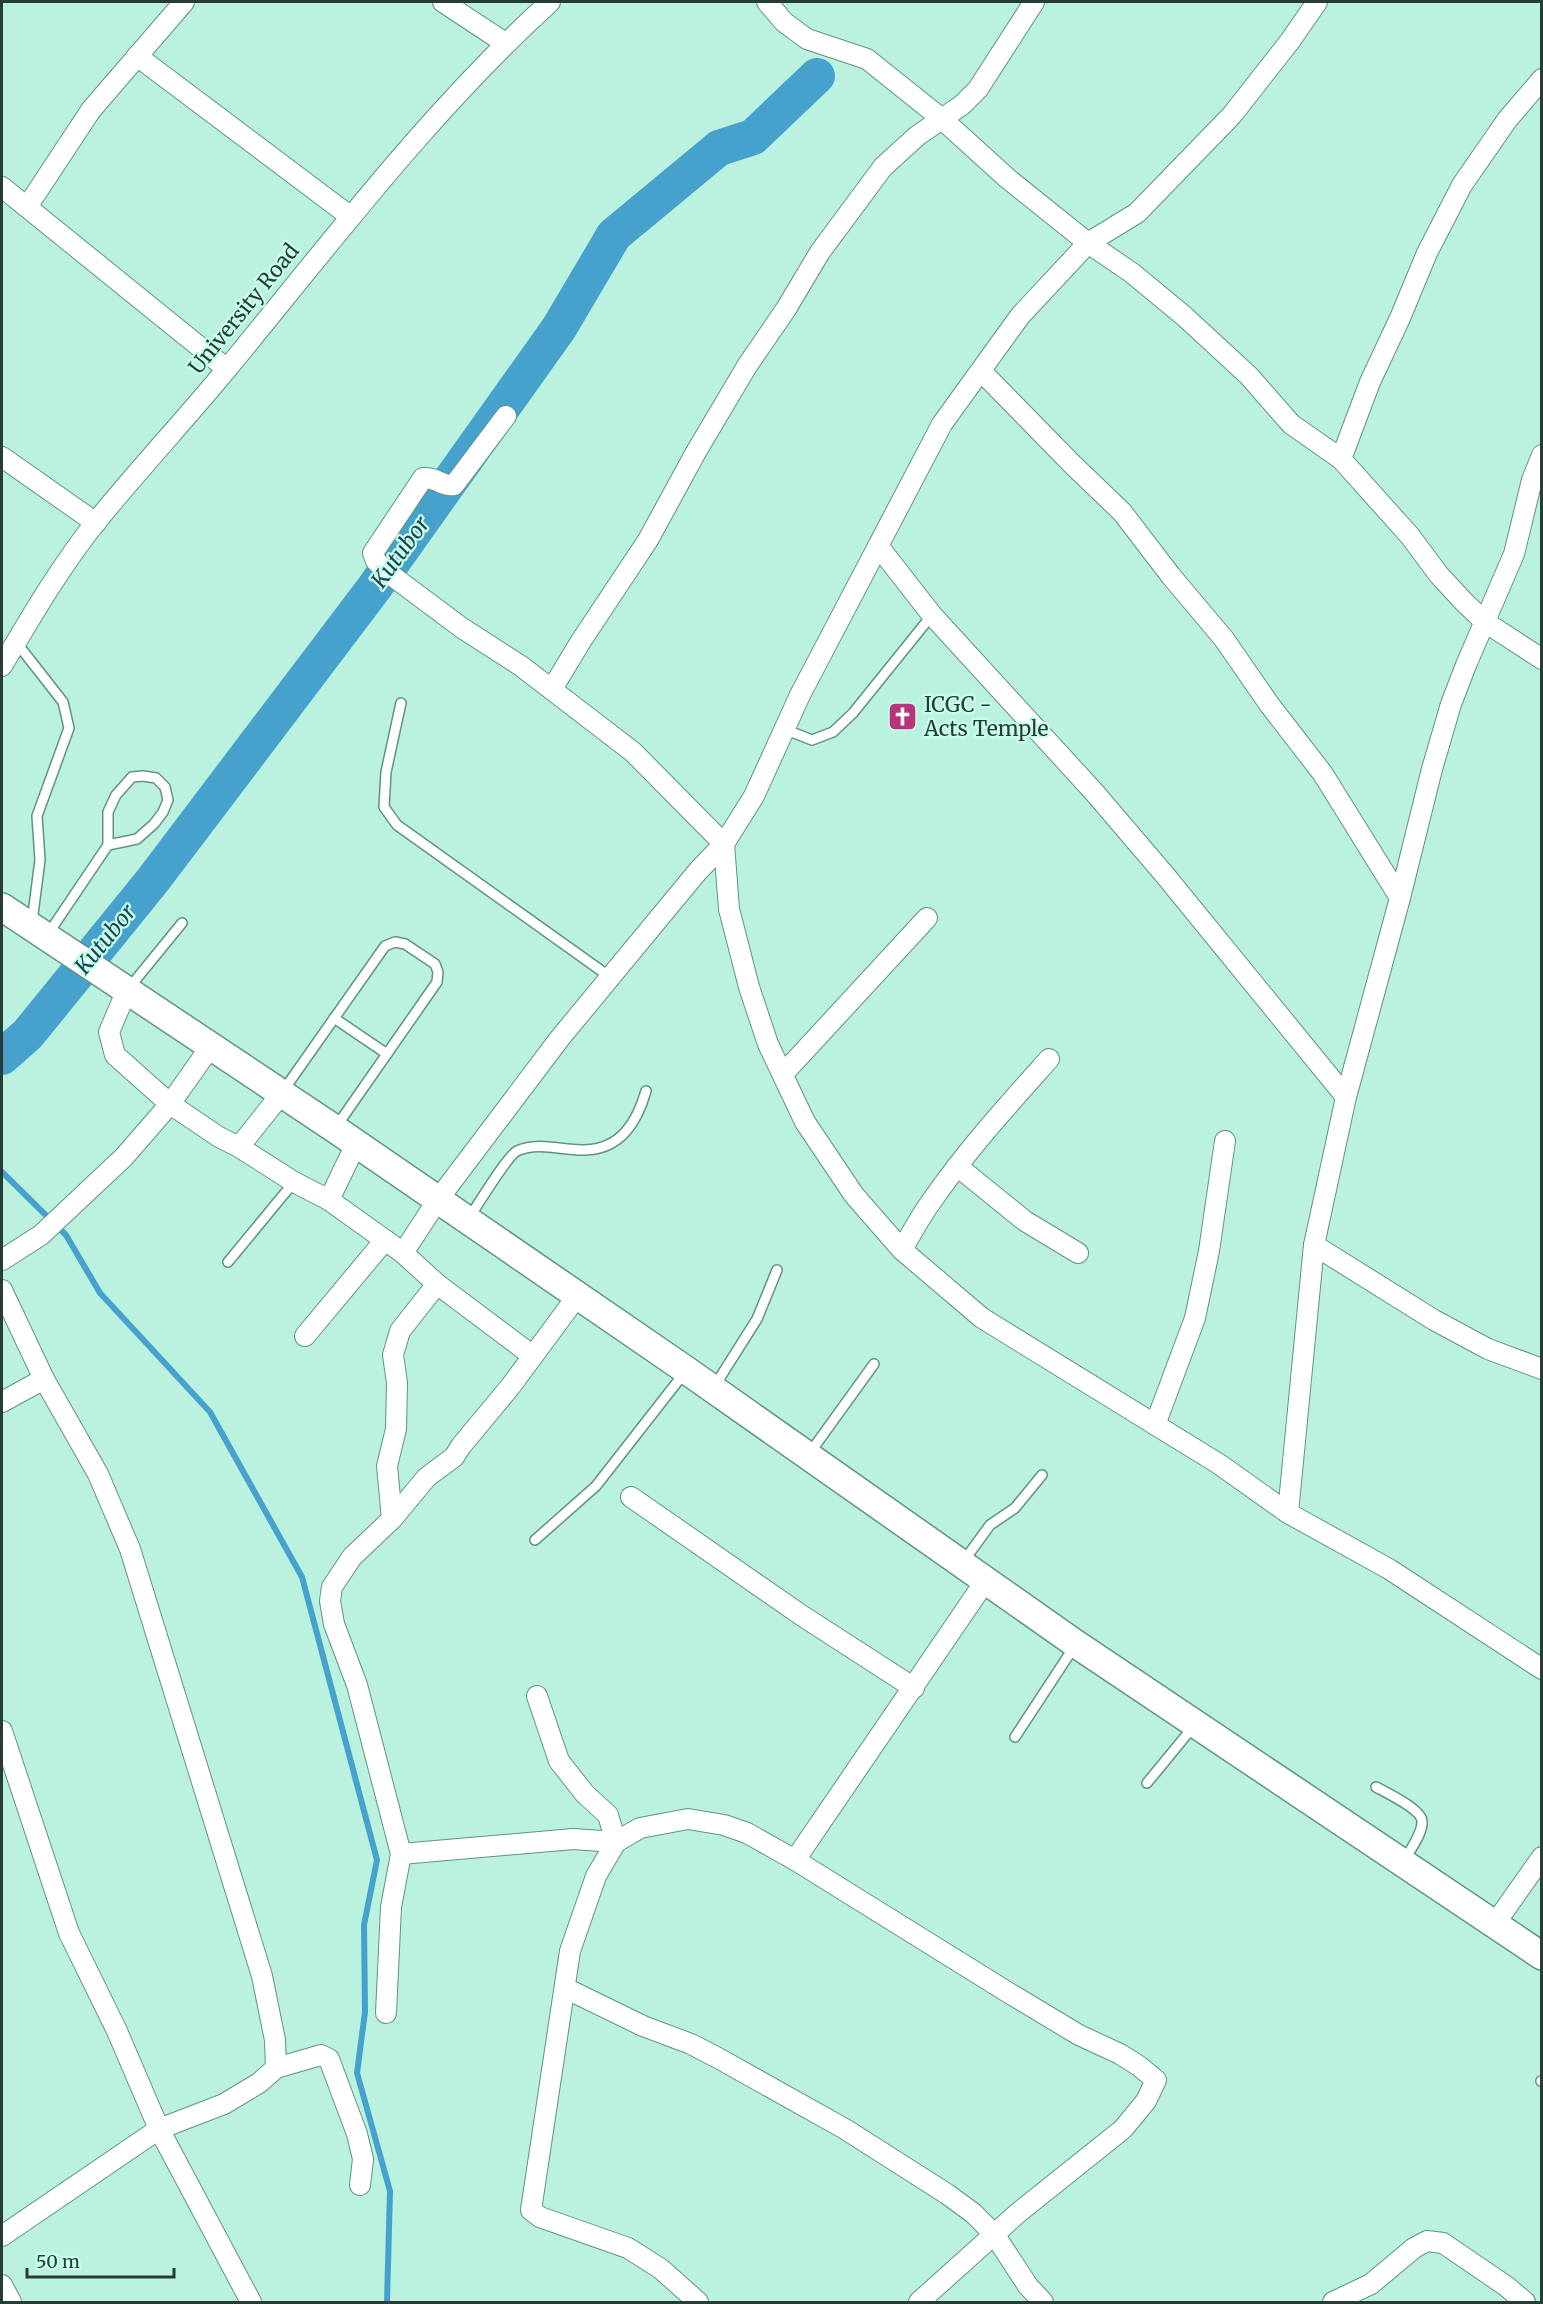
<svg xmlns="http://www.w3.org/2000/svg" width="1543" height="2304" viewBox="0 0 1543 2304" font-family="Merriweather,serif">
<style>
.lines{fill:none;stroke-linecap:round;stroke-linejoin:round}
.stream{stroke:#46a2cd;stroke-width:6}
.river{stroke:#46a2cd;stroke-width:36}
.lane-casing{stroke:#609383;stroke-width:12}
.street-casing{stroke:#609383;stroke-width:22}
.secondary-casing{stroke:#609383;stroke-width:30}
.lane{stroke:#fff;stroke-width:9}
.street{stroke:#fff;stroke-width:20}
.secondary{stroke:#fff;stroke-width:27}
.labels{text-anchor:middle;stroke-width:4.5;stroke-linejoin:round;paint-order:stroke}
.street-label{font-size:21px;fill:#263c35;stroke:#c8ffec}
.poi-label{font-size:21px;fill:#263c35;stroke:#c8ffec;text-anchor:start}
.water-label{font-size:22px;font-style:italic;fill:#1c4356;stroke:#c8ffec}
</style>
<rect width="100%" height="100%" fill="#bbf1df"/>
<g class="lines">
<polyline class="stream" points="2,1172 66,1235 100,1293 210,1412 302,1577 377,1860 364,1925 365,2012 357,2073 390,2191 387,2302"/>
<polyline class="river" points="2,1057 28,1034 153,880 374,588 559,328 614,235 719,148 753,137 817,76"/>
<defs>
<g id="lane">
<polyline points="16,642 63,702 69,728 37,816 40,860 32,922"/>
<polyline points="401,703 386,772 384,807 397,825 610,977"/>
<polyline points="784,729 812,740 833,732 853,713 932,615"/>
<polyline points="48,934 108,845 108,812 116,795 132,777 143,776 156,778 165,787 168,800 163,812 154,824 137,839 108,845"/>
<polyline points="129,988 182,923"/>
<polyline points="334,1018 387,1054"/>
<polyline points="283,1091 385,946 395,942 405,944 435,964 438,972 437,982 336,1127"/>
<path d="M469,1218c8,-12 39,-63 48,-67 23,-10 45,0 68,-1 36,-1 52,-28 61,-59"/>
<polyline points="228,1262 294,1182"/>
<polyline points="714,1387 757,1319 777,1270"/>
<polyline points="809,1454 874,1364"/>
<polyline points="535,1540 596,1486 685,1372"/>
<polyline points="963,1562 990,1525 1015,1508 1042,1475"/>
<polyline points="1015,1737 1074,1647"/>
<polyline points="1147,1783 1193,1727"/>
<path d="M1376,1787c11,6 45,22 46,34 1,12 -12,29 -18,40"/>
<polyline points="1541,2081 1542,2081"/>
</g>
<g id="street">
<polyline points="443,2 505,43"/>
<polyline points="767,2 784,22 807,39 867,59 942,119 1007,178 1088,243 1132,273 1184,316 1249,376 1291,424 1341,459 1410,536 1439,575 1464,602 1485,622 1542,659"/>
<polyline points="137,56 351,217"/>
<polyline points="2,187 227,369"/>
<polyline points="27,207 91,110 184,2"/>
<polyline points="981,371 1072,464 1122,512 1171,576 1224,639 1269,704 1323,774 1400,898"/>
<path d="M506,416l-52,69c-14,2 -15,-8 -31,-7l-50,75 3,8 15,14 71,53 59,38 112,86 91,92 5,65 20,78 19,57 37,78 49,73 48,55 80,68 237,146 69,49 101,56 153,100"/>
<polyline points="2,457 96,523"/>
<polyline points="1341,459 1370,382 1400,318 1427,253 1462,185 1507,120 1542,79"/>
<polyline points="879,547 932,615 1094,792 1164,874 1346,1097"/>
<path d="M2,666c29,-49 58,-99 94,-144 42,-52 88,-101 130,-152 104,-126 203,-258 324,-368"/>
<polyline points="552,689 581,641 648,540 696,452 747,366 786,309 820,252 883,167 917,136 962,105 978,89 1034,2"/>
<polyline points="127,990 109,1032 115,1055 170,1104 219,1137 239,1147 294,1182 329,1200 356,1144"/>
<polyline points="783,1074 927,918"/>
<polyline points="239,1147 282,1093"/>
<polyline points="957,1166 1025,1221 1078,1253"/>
<polyline points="329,1200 403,1253 437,1284 533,1356"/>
<polyline points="1314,1245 1434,1320 1488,1349 1542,1369"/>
<path d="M902,1250c9,-16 18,-33 29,-48 35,-51 77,-97 118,-143"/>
<polyline points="403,1253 437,1201 560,1038 698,871 724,844 754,796 800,695 942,424 1020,316 1088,243 1137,213 1232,115 1290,41 1317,2"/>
<polyline points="2,1260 41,1235 124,1157 170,1104 211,1046"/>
<polyline points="2,1290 44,1379 98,1474 130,1549 262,1976 275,2040 276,2068"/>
<polyline points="305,1336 385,1240"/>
<polyline points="2,1402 44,1379"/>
<polyline points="1155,1425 1195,1318 1209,1251 1225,1141"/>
<polyline points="631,1497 801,1615 914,1688"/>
<polyline points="1288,1513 1314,1245 1346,1097 1400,898 1432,769 1451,704 1466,665 1514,554 1532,480 1542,455"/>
<polyline points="392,1519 387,1466 396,1429 397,1383 393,1355 400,1331 437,1284"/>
<polyline points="537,1696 559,1761 585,1794 608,1815 616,1842 596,1876 570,1951 531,2210 540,2217 628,2248 661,2269 698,2302"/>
<polyline points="2,1731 69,1933 117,2031 159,2129 251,2302"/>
<polyline points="401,1854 573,1839 616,1842 640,1828 688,1819 724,1825 747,1833 795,1860 1009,1993 1079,2035 1120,2054 1139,2066 1156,2080 1146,2101 1123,2129 1018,2213 919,2302"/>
<polyline points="795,1860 986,1580"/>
<polyline points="1494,1925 1542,1857"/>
<polyline points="565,1988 643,2026 691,2044 718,2058 845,2129 947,2194 973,2213 994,2234 1028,2286 1043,2302"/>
<polyline points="386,2013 391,1907 401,1854 357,1685 334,1624 330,1601 332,1587 352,1557 392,1519 427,1477 454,1457 461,1446 510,1387 578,1295"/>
<polyline points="2,2236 159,2129 224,2104 259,2083 276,2068 321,2055 329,2059 357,2134 363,2159 360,2185"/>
<polyline points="2,2285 11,2302"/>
<polyline points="1333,2302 1371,2284 1414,2248 1427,2241 1443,2243 1506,2286 1525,2302"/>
</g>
<polyline id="secondary" points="2,907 335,1129 686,1370 1076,1644 1542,1956"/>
</defs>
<use href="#lane" class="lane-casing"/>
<use href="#street" class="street-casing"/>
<use href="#secondary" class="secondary-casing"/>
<use href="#lane" class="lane"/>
<use href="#street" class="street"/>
<use href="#secondary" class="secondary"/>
</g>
<defs>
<symbol id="church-square" viewBox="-11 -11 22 22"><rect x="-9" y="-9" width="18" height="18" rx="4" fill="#b9357b" stroke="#c8ffec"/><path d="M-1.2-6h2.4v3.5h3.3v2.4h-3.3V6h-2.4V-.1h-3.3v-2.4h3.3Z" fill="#fff"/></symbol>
</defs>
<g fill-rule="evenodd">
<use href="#church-square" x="886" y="700" width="33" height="33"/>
</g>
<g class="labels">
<g class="street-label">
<text transform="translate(244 309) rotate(-51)" y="7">University Road</text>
</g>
<g class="poi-label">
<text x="924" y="712">ICGC -<tspan x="924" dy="24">Acts Temple</tspan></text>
</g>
<g class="water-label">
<text transform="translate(400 552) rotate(-54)" y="8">Kutubor</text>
<text transform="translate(105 939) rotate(-51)" y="8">Kutubor</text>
</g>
</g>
<rect width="1543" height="2304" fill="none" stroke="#263c35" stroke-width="6"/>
<path d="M27 2268v9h147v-9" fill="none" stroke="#263c35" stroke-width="3"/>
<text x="36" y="2268" font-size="18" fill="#263c35" stroke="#c8ffec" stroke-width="4.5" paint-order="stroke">50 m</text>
</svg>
